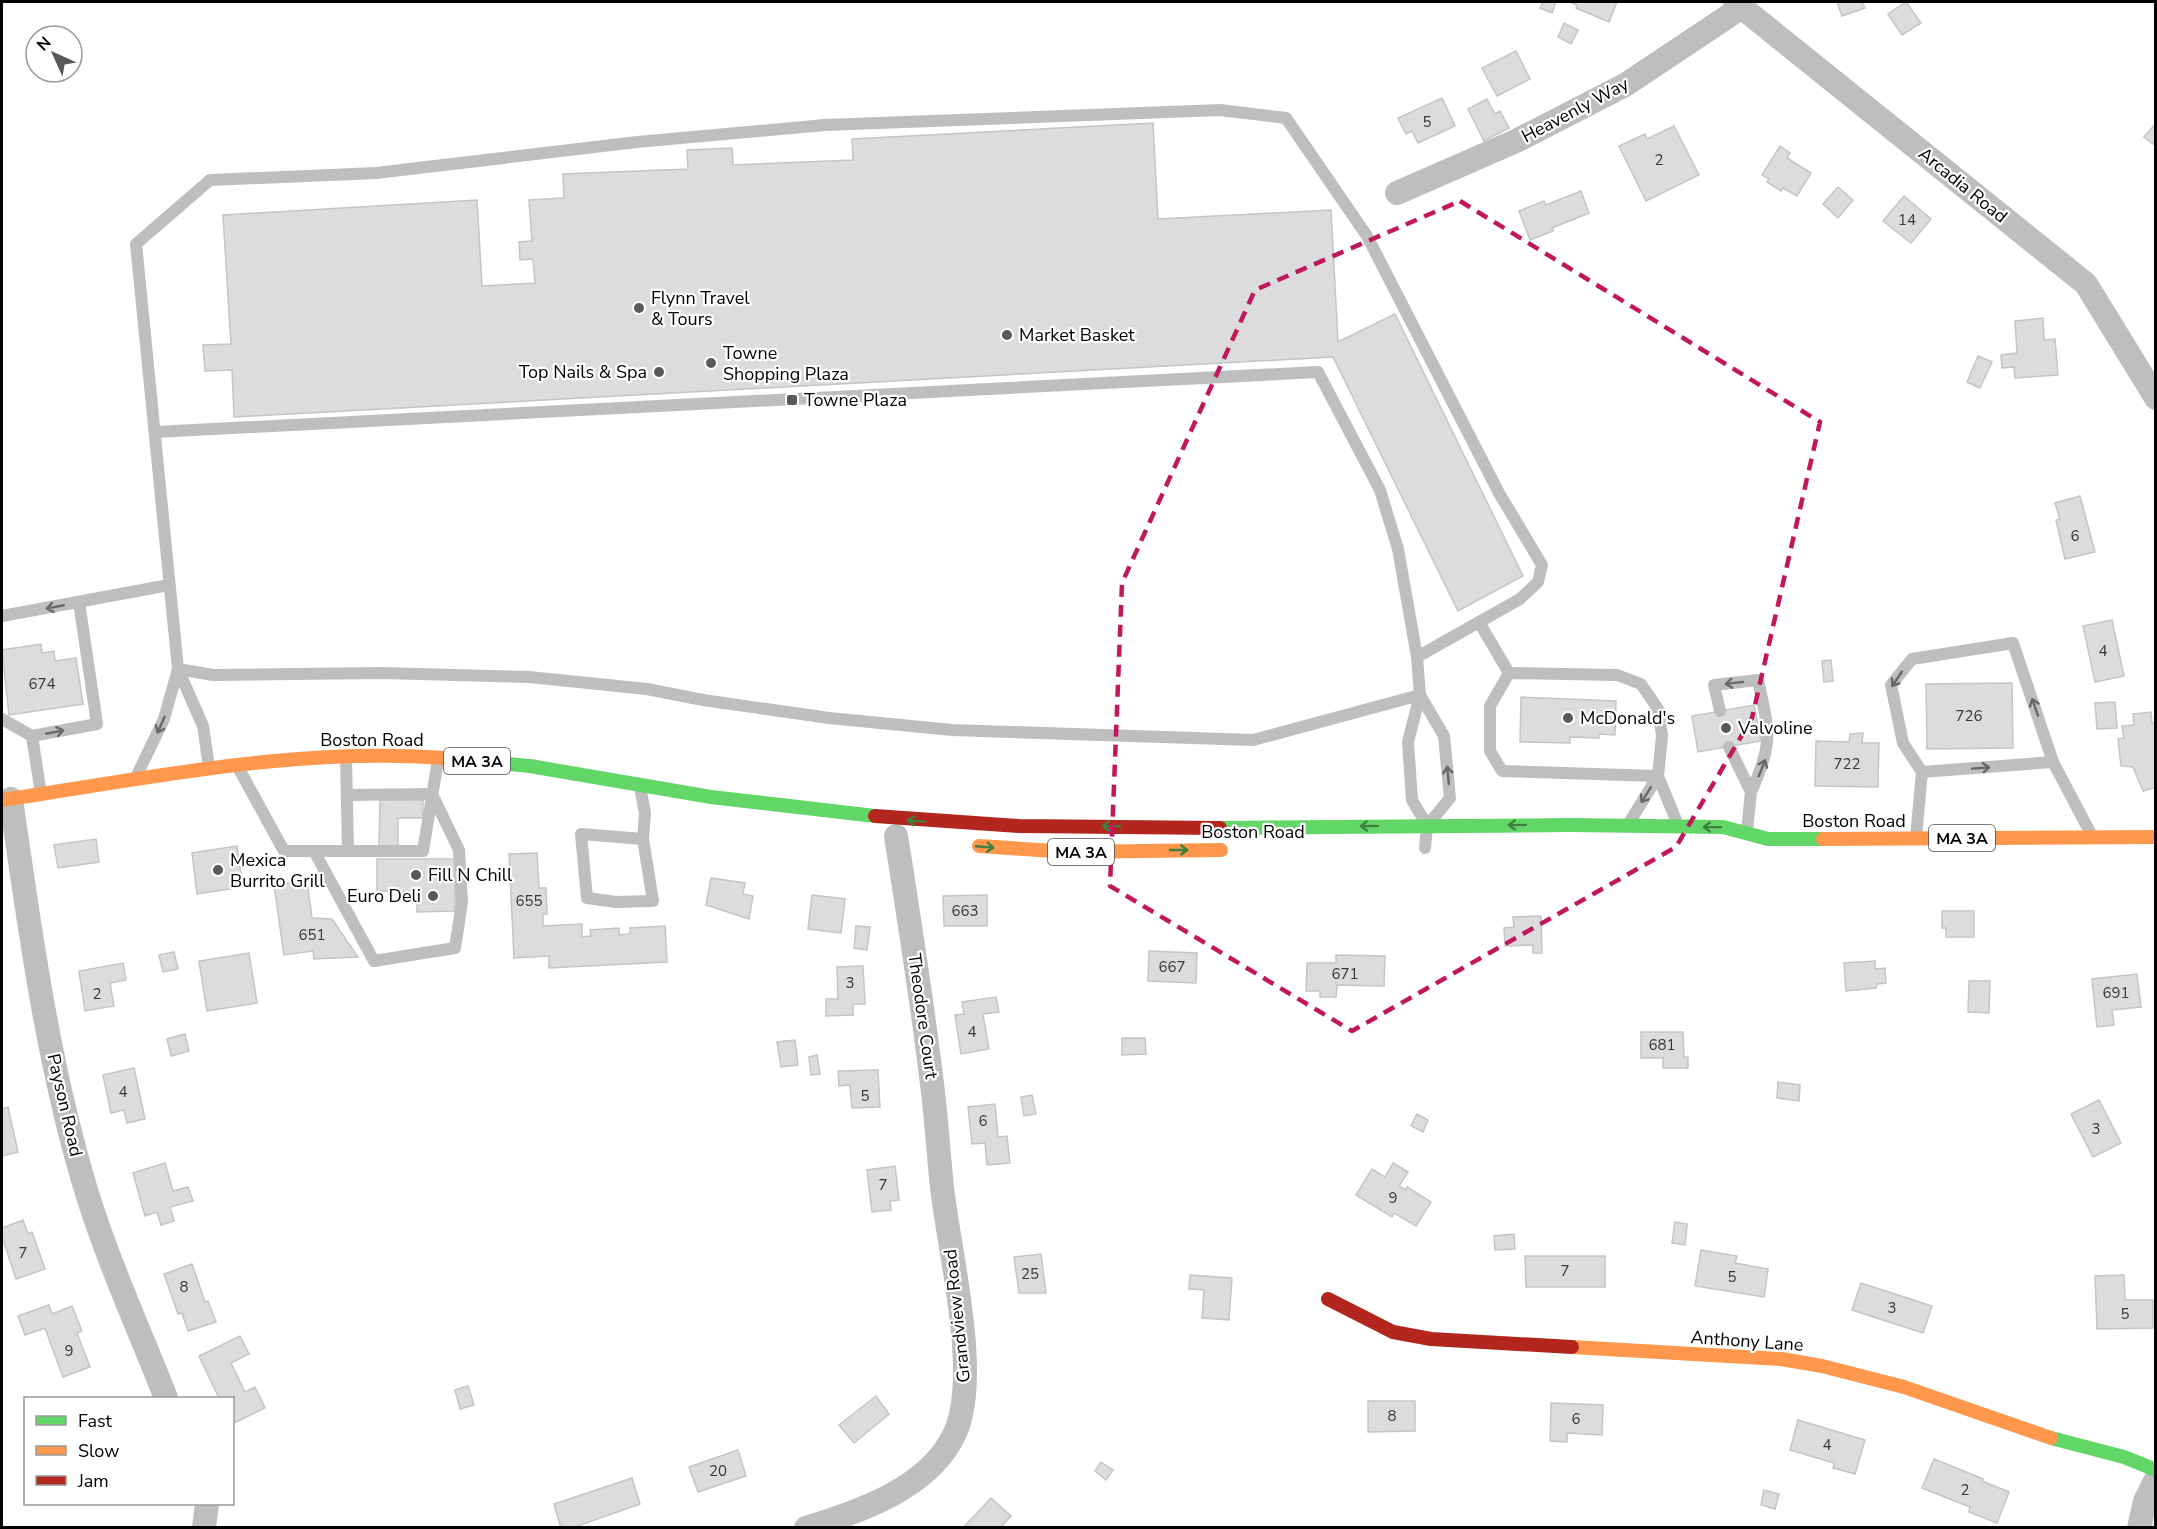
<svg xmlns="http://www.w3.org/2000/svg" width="2157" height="1529" viewBox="0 0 2157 1529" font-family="'Nunito Sans',sans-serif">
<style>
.building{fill:#dcdcdc;stroke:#c5c5c5;stroke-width:1.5}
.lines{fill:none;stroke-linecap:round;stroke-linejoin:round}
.lane{stroke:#bebebe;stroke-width:12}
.street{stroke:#bebebe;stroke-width:24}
.fast{stroke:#63d668;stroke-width:14}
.slow{stroke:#ff974d;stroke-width:14}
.jam{stroke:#b3261e;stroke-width:14}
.oneway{stroke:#686868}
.oneway2{stroke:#3b803e}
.marked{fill:none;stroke:#c2185b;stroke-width:4.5;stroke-dasharray:12 8;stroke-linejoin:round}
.poi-dot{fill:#595959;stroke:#fff;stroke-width:2}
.labels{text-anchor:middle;stroke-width:4.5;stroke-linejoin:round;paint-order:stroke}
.number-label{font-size:15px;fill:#373737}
.shield{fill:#fff;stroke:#4c4c4c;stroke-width:1.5}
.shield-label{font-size:16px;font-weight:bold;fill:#000}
.street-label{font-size:18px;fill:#000;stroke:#fff}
.poi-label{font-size:18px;fill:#000;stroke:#fff;text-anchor:start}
</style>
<rect width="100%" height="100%" fill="#fff"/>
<g class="building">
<polygon points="1543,2 1556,2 1552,13 1540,8"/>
<polygon points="1569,2 1617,2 1609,22 1576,8 1577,5"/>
<polygon points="1837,2 1862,2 1865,8 1842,16"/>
<polygon points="1906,2 1921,23 1902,35 1888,14"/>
<polygon points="1564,23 1578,30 1571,44 1558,37"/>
<polygon points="1516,51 1530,79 1497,96 1482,68"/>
<polygon points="1442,98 1455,126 1418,143 1412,131 1406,134 1398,118"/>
<polygon points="1487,99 1495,114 1500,111 1509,128 1484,141 1468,109"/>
<polygon points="1153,123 1158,219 1331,210 1338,342 1395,314 1523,576 1458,611 1333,357 234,417 232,370 205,371 203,345 231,344 223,215 477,200 482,286 535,283 533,259 520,260 519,242 532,241 529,200 564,198 563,174 688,169 687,150 732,148 733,165 853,160 852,139"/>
<polygon points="2156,123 2156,141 2153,144 2144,137"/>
<polygon points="1674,126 1699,175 1646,201 1619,146 1645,134 1647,139"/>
<polygon points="1780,146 1790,153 1787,158 1811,173 1797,196 1783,188 1781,191 1767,182 1769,179 1762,175"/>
<polygon points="1838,187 1853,200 1838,218 1823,204"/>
<polygon points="1581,191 1589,213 1552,228 1553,231 1530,240 1519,211 1544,201 1546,205"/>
<polygon points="1904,196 1931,219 1911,243 1883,221"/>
<polygon points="2043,318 2044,340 2055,339 2058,375 2015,378 2014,367 2002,368 2001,355 2017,353 2015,321"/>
<polygon points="1978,356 1992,362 1980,388 1967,382"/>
<polygon points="2080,496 2095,552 2065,559 2056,520 2060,519 2055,503"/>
<polygon points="2112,620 2124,676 2095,682 2083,626"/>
<polygon points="41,644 42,653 54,651 55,661 76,658 83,704 9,715 2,650"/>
<polygon points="1831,660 1833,681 1824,682 1822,661"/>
<polygon points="2012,683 2013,748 1927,749 1926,684"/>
<polygon points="1521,697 1616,701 1615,735 1599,734 1599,738 1570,737 1570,743 1520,742"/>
<polygon points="2115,702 2117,728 2097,729 2095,703"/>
<polygon points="1754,705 1761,741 1698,752 1692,716"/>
<polygon points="2151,712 2152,723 2156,723 2156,787 2143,791 2133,767 2121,766 2118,739 2124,738 2122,726 2134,725 2133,714"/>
<polygon points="1863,733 1862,743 1879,743 1878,787 1815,786 1816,741 1849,742 1850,734"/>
<polygon points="380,800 423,800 423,818 398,818 398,848 379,848"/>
<polygon points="96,839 99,862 58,868 54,845"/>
<polygon points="237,846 243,887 197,894 192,853"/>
<polygon points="537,853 539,888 546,888 547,914 543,914 543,926 582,924 582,937 591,936 590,930 619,928 619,935 630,934 630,928 665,926 667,962 549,968 549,956 514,958 509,854"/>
<polygon points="377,859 455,859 455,911 417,912 417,892 377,891"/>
<polygon points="711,878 745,883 743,894 753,896 749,919 706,905"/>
<polygon points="307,881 312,918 332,919 358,957 314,959 313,951 284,955 274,885"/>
<polygon points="812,895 845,899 841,933 808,929"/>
<polygon points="987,895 987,926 944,926 943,896"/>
<polygon points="1942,911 1974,911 1974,937 1946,937 1946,928 1942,928"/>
<polygon points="1541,916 1542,953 1533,953 1533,945 1505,946 1504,928 1514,927 1513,917"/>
<polygon points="856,926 870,927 867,950 854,948"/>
<polygon points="1149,951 1197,953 1196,983 1148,981"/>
<polygon points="174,952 178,969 163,972 159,955"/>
<polygon points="249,953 257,1003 207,1011 199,961"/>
<polygon points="1336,955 1385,956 1384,986 1337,985 1336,997 1320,997 1320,991 1306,991 1307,963 1336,963"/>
<polygon points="1875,961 1875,969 1885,968 1886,983 1877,984 1876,988 1846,991 1844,963"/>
<polygon points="123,963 126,980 110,983 114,1006 85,1011 79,971"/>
<polygon points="863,966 865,1004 853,1004 853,1015 826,1016 826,999 838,999 837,967"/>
<polygon points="2137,974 2141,1007 2112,1010 2114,1025 2097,1027 2092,979"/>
<polygon points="1969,981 1990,981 1989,1013 1968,1012"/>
<polygon points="996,997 999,1012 983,1014 989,1049 961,1054 955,1015 964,1014 962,1002"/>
<polygon points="1641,1032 1683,1032 1684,1057 1688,1057 1688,1068 1663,1068 1663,1058 1641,1058"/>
<polygon points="185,1034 189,1051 171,1056 167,1039"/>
<polygon points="1122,1038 1145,1038 1146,1054 1122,1055"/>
<polygon points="795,1040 798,1065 781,1067 777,1042"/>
<polygon points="817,1055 820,1074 811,1075 809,1057"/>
<polygon points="134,1068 145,1119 127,1123 124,1110 111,1113 103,1075"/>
<polygon points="878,1070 880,1107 852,1108 850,1085 839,1086 838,1071"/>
<polygon points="1778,1082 1800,1085 1799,1101 1777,1098"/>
<polygon points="1032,1095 1036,1114 1024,1116 1021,1097"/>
<polygon points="2099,1100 2121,1143 2093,1157 2071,1114"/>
<polygon points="995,1104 998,1137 1007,1136 1010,1163 987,1165 985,1143 972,1144 968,1107"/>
<polygon points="8,1107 18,1152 2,1156 2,1109"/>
<polygon points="1417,1114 1428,1120 1423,1132 1411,1126"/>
<polygon points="165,1163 173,1191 188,1187 193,1201 170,1207 174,1221 161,1225 157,1212 145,1216 133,1173"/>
<polygon points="1393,1163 1408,1172 1399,1186 1406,1190 1407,1187 1431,1202 1416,1226 1394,1213 1392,1217 1356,1195 1372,1169 1385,1177"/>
<polygon points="895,1166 899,1200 890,1201 891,1210 872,1212 867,1170"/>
<polygon points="23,1220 28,1234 32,1232 45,1269 16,1279 2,1237 2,1228"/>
<polygon points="1675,1222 1687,1224 1685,1245 1672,1243"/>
<polygon points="1514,1234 1515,1249 1495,1250 1494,1236"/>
<polygon points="1701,1250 1737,1256 1735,1263 1768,1269 1764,1297 1695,1286"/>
<polygon points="1041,1254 1046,1293 1019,1293 1014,1257"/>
<polygon points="1525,1256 1605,1256 1605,1287 1526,1287"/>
<polygon points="192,1264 205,1302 208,1301 216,1322 188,1331 182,1313 178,1314 164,1274"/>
<polygon points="1190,1275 1232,1278 1229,1320 1202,1318 1204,1290 1189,1289"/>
<polygon points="2124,1275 2125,1300 2153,1300 2153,1328 2097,1329 2095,1276"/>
<polygon points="1861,1283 1932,1306 1923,1333 1852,1310"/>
<polygon points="49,1305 52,1314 72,1306 82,1331 77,1333 90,1367 63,1377 45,1328 25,1335 18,1316"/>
<polygon points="240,1336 249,1354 231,1363 245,1392 255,1387 265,1408 232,1424 232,1398 219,1398 199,1356"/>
<polygon points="468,1386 474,1405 460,1409 455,1390"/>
<polygon points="876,1396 889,1414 854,1443 839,1425"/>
<polygon points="1368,1401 1415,1401 1415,1431 1368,1432"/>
<polygon points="1551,1403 1603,1405 1602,1435 1567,1433 1567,1442 1550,1441"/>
<polygon points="1798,1420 1865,1440 1855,1474 1833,1468 1834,1463 1790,1450"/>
<polygon points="738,1450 746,1476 698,1492 689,1467"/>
<polygon points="1934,1459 1983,1479 1982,1481 2009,1492 1997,1523 1969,1512 1970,1507 1922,1488"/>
<polygon points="1101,1462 1113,1470 1106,1480 1095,1471"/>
<polygon points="632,1478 640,1504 572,1528 561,1528 554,1504"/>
<polygon points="1764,1490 1779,1494 1775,1509 1761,1505"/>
<polygon points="991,1498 1011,1516 1000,1528 963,1528"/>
</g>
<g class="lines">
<g class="lane">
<polyline points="155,432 1318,372 1380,490 1398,549 1417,657 1420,695 1408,742 1412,800 1425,822"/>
<polyline points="2,616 169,585"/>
<polyline points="1479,622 1509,673"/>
<polyline points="178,669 213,675 381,673 529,677 647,689 703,700 829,718 952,730 1253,740 1420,695"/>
<polygon points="1509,673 1617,675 1641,684 1658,709 1662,736 1658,776 1502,771 1490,751 1490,706"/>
<polyline points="1420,695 1444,736 1450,798 1427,826 1425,848"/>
<path d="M1720,711l-6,-26 44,-5c11,52 16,62 -7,112l-22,-45"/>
<polyline points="2,719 32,736 97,724 79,602"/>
<polyline points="32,736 41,794"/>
<polyline points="346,757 348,851 423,851 438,760"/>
<polyline points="209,767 203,726 178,669 136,244 210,180 376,173 637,142 825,125 1220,110 1286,118 1367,236 1499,493 1542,565 1538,582 1520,599 1417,657"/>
<polyline points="239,769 284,851 348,851"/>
<polyline points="1922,772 2053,762"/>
<polyline points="136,777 164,719 178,669"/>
<polyline points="640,787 645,813 643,839 581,834 587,898 616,902 653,901 643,839"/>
<polyline points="1629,823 1658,776 1678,825"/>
<polyline points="1747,831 1751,792"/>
<polyline points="1916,837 1922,772 1903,743 1891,685 1912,659 2013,643 2053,762 2091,834"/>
<polyline points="314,851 374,961 455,948 462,902 459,850 432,794 347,795"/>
</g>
<g class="street">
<polyline points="1735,2 2086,284 2156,398"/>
<polyline points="1397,193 1516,141 1625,85 1742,7 1742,2"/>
<path d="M11,799c18,125 35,252 70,374 22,78 56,151 85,225"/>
<polyline points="204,1528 207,1504"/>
<path d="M806,1528c53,-16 124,-40 149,-95 26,-58 -6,-181 -13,-246 -3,-29 -5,-57 -8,-86 -10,-89 -24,-177 -38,-265"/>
<polyline points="2139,1528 2145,1501 2156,1479"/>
</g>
<g class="fast">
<polyline points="454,759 530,766 711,797 875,816"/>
<polyline points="1220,828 1571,825 1723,827 1768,839 1823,839"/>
<polyline points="2051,1438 2124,1457 2156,1470"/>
</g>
<g class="slow">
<path d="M2,800c149,-22 301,-55 452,-41"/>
<polyline points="1823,839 2156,837"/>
<polyline points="979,846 1068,852 1221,850"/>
<polyline points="1572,1347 1781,1359 1822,1366 1904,1387 2051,1438"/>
</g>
<g class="jam">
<polyline points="875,816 1019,826 1220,828"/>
<polyline points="1328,1299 1393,1332 1431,1339 1572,1347"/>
</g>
</g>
<defs><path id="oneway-shaft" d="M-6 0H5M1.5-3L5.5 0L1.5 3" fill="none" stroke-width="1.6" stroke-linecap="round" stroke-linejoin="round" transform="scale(1.5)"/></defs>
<g class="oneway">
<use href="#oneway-shaft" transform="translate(55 607) rotate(169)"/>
<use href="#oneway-shaft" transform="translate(1897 679) rotate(124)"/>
<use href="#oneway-shaft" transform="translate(1734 683) rotate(173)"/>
<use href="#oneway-shaft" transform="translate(2035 707) rotate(-109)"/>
<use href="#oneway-shaft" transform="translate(161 725) rotate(114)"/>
<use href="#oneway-shaft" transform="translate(55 732) rotate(-11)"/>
<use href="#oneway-shaft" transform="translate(1762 768) rotate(-68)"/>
<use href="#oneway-shaft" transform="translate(1981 768) rotate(-4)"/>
<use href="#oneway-shaft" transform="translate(1448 775) rotate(-95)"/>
<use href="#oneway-shaft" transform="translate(1646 795) rotate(122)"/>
</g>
<g class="oneway2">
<use href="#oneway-shaft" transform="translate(916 821) rotate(-176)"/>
<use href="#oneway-shaft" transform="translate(1517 825) rotate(179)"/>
<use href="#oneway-shaft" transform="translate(1111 826) rotate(-179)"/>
<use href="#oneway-shaft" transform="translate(1369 826) rotate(179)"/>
<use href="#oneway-shaft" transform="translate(1712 827) rotate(-179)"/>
<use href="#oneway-shaft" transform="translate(985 847) rotate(5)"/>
<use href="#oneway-shaft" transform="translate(1179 850)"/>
</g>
<path class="marked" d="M1460,201l360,221 -68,296 -76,129 -324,184 -242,-145 12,-303 133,-293z"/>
<g class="poi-dot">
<circle cx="639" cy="308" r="6"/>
<circle cx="1007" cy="335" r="6"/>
<circle cx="711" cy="363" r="6"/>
<circle cx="659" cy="372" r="6"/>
<rect x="786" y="394" width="12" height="12" rx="3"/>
<circle cx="1568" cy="718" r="6"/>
<circle cx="1726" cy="728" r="6"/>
<circle cx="218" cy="870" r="6"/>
<circle cx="416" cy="875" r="6"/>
<circle cx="433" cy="896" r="6"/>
</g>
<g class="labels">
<g class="number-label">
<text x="1427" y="127">5</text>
<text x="1659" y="165">2</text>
<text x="1907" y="225">14</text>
<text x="2075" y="541">6</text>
<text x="2103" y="656">4</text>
<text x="42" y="689">674</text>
<text x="1969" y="721">726</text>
<text x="1847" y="769">722</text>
<text x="529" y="906">655</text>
<text x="965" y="916">663</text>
<text x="312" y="940">651</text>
<text x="1172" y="972">667</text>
<text x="1345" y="979">671</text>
<text x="850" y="988">3</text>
<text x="2116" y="998">691</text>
<text x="97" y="999">2</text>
<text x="972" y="1037">4</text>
<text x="1662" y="1050">681</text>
<text x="123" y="1097">4</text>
<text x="865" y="1101">5</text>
<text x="983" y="1126">6</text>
<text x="2096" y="1134">3</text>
<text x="883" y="1190">7</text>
<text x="1393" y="1203">9</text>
<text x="23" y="1258">7</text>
<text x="1565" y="1276">7</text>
<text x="1030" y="1279">25</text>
<text x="1732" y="1282">5</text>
<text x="184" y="1292">8</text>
<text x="1892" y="1313">3</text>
<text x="2125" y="1319">5</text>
<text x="69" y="1356">9</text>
<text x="1392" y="1421">8</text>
<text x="1576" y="1424">6</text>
<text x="1827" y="1450">4</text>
<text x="718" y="1476">20</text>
<text x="1965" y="1495">2</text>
</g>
<g class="shield">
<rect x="444" y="748" width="66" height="26" rx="4.5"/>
<rect x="1929" y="825" width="66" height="26" rx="4.5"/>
<rect x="1048" y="839" width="66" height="26" rx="4.5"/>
</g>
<g class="shield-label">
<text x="477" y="767">MA 3A</text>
<text x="1962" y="844">MA 3A</text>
<text x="1081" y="858">MA 3A</text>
</g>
<g class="street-label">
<text transform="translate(1575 110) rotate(-28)" y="6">Heavenly Way</text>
<text transform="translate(1963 185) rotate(39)" y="6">Arcadia Road</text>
<text x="372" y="746">Boston Road</text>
<text x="1854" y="827">Boston Road</text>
<text x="1253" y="838">Boston Road</text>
<text transform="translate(923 1016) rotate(82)" y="6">Theodore Court</text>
<text transform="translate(65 1105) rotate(77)" y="6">Payson Road</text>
<text transform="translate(957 1316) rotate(-96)" y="6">Grandview Road</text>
<text transform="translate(1747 1341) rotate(4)" y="6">Anthony Lane</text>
</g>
<g class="poi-label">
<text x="651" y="304">Flynn Travel<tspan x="651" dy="21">&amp; Tours</tspan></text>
<text x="1019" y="341">Market Basket</text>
<text x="723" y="359">Towne<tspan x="723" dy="21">Shopping Plaza</tspan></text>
<text x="647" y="378" text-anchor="end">Top Nails &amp; Spa</text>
<text x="804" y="406">Towne Plaza</text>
<text x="1580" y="724">McDonald's</text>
<text x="1738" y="734">Valvoline</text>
<text x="230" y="866">Mexica<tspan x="230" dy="21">Burrito Grill</tspan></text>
<text x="428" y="881">Fill N Chill</text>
<text x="421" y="902" text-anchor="end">Euro Deli</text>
</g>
</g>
<rect width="2157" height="1529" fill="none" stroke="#000000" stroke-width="6"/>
<rect x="24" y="1397" width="210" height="108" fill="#ffffff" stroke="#999999" stroke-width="1.5"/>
<rect x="36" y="1416" width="30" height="9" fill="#63d668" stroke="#999999" stroke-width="1.5"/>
<text x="78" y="1427" font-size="18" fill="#000000">Fast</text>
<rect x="36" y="1446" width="30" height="9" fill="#ff974d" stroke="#999999" stroke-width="1.5"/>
<text x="78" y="1457" font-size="18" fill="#000000">Slow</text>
<rect x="36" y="1476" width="30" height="9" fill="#b3261e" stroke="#999999" stroke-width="1.5"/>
<text x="78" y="1487" font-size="18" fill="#000000">Jam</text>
<g transform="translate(54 54) rotate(315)"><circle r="28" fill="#ffffff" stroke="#999999" stroke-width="1.5"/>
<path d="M0-4.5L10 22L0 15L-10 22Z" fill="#595959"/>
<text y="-9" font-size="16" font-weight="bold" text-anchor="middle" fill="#000000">N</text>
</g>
</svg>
